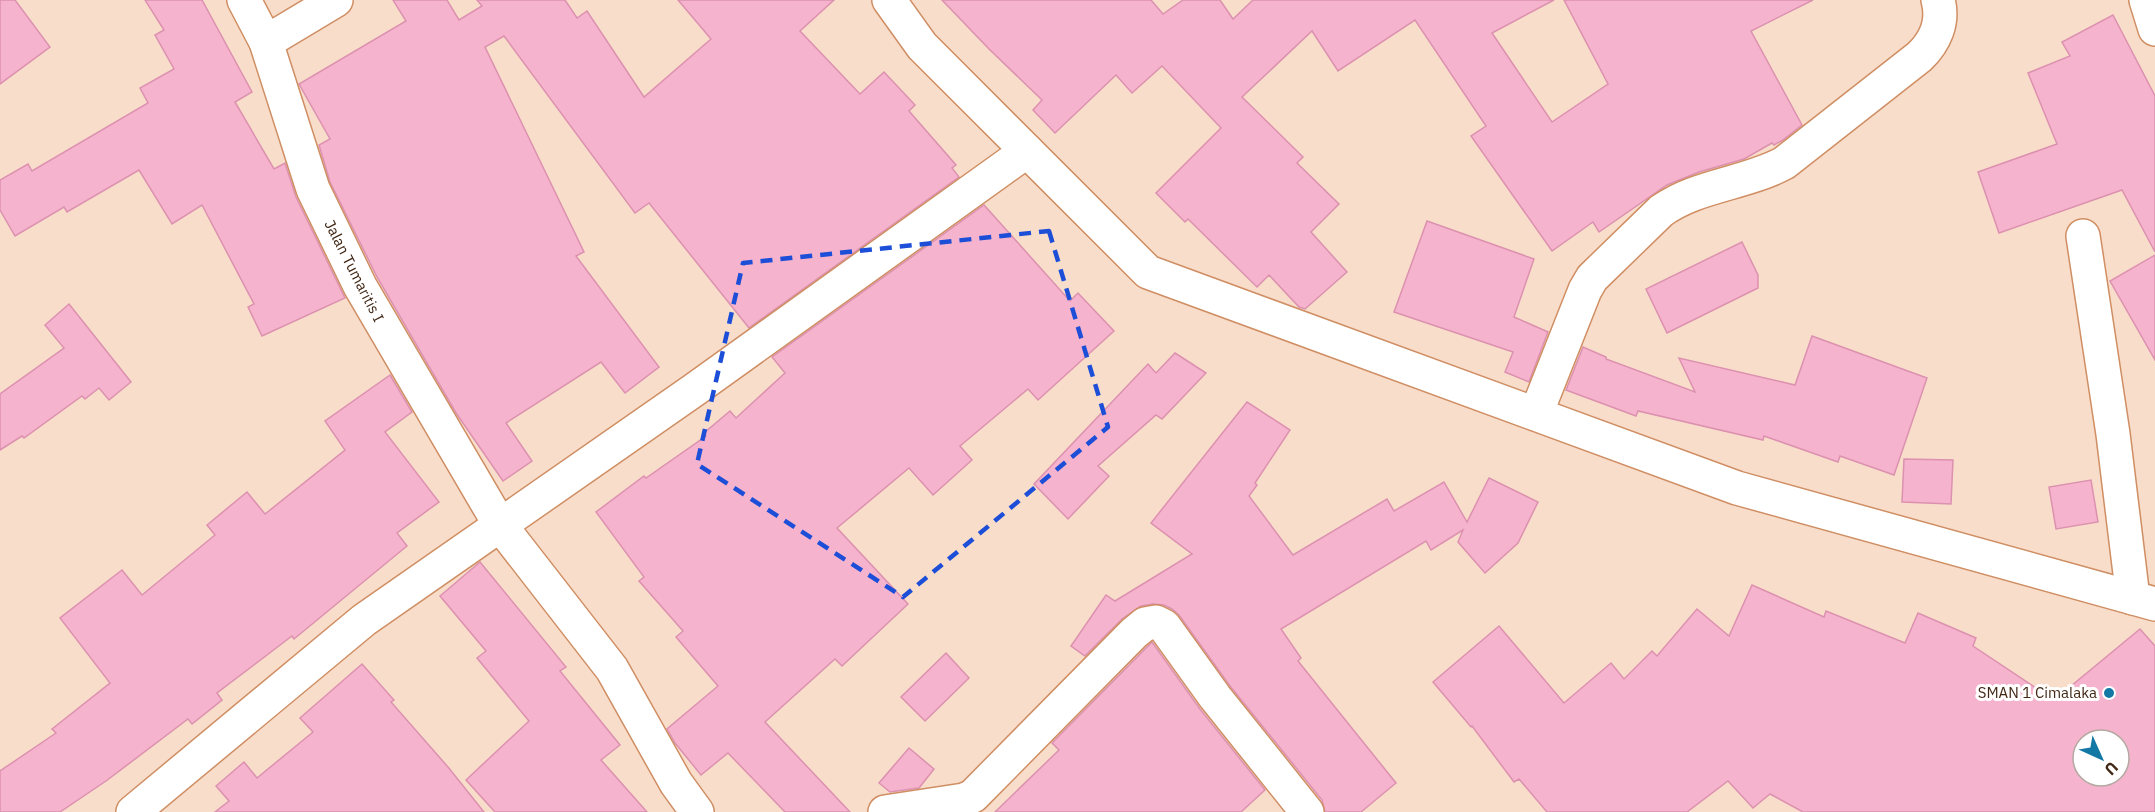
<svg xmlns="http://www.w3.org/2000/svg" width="2155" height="812" viewBox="0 0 2155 812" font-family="'IBM Plex Sans',sans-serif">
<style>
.building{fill:#f5b3cd;stroke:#dc91af;stroke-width:1.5;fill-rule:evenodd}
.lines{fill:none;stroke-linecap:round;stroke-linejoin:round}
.minor-casing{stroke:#cf8e63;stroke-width:36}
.minor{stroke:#fff;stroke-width:33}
.marked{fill:none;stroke:#1d4ed8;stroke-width:4.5;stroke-dasharray:12 8;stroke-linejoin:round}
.poi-dot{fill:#1378a4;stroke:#fff;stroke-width:2}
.labels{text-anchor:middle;stroke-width:6;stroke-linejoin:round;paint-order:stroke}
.street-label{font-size:15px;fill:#412715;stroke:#fff}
.poi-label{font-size:15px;fill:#412715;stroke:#fff;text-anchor:end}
</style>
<rect width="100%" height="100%" fill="#f9ddcb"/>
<g class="building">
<polygon points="0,0 15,0 50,47 0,84"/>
<polygon points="145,0 202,0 252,92 235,102 274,169 285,163 296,197 345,298 262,336 248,307 254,304 202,205 172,224 139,170 67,212 64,207 15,236 0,210 0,180 28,164 32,171 148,103 140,88 174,69 155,35 164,30"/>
<polygon points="393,0 447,0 459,20 482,6 477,0 565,0 577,18 587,11 644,97 711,39 678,0 834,0 800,31 860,94 884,72 915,105 909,111 956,165 952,168 959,177 749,328 649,203 635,213 504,36 485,47 584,252 576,256 659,367 625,393 601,362 506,423 532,461 503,481 456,413 377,277 330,182 319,145 330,139 299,84 406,21"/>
<polygon points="942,0 1151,0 1163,14 1183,0 1220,0 1233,19 1253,0 1554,0 1492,33 1552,122 1608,84 1564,0 1813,0 1751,31 1802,125 1783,140 1774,145 1772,143 1744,159 1699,172 1667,185 1599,232 1593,222 1552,251 1471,136 1486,126 1415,20 1338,71 1312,31 1242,97 1303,157 1297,163 1339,204 1311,232 1347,272 1305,309 1299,307 1269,275 1257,287 1188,219 1185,222 1156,193 1221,128 1162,66 1132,93 1116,75 1055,133 1033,110 1042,100 989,49"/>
<polygon points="2113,15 2155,96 2155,252 2122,190 1999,233 1978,172 2057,144 2028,73 2070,56 2062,42"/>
<polygon points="984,205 1070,301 1078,293 1114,331 1038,400 1028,389 960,446 972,460 933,495 909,468 837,528 908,604 842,666 835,659 765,722 850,812 785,812 728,753 701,775 675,743 667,729 718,686 676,637 683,631 639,581 644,577 596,512 644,476 646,478 706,436 704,433 730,411 736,418 785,373 772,357"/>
<polygon points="1427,221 1534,259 1514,317 1548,332 1529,382 1505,372 1513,352 1394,312"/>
<polygon points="1742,242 1758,275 1758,288 1667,333 1646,289"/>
<polygon points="2155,255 2155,360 2110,281"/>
<polygon points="69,304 131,382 109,400 99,388 85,399 82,396 24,438 22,436 0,450 0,394 64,348 45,325"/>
<polygon points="1812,336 1927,378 1894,475 1840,456 1838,462 1764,436 1763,440 1638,411 1636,416 1566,390 1583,347 1606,357 1606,359 1695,392 1679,358 1795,385"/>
<polygon points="1175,353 1206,373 1162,419 1156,415 1098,466 1109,476 1068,519 1034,484 1148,364 1156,373"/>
<polygon points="390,375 412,412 385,432 439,502 397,533 407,546 294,639 292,636 217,693 222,700 192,724 188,719 106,781 60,812 0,812 0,771 56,733 52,729 110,683 60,618 122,570 142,595 215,535 207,525 247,492 265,514 345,450 325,421"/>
<polygon points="1247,402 1290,430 1255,483 1257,485 1249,496 1293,555 1387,499 1394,511 1444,482 1467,522 1489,478 1538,502 1518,543 1485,573 1458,542 1463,530 1431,550 1426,541 1281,629 1301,658 1298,661 1396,783 1361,812 1325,812 1322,800 1230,686 1179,615 1172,609 1164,605 1153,604 1141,606 1122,619 1085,656 1071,646 1106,595 1115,601 1192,554 1151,523"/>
<polygon points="1904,459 1953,460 1951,504 1902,502"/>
<polygon points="2091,480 2098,522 2056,529 2049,487"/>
<polygon points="480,562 566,667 560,671 620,745 601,760 647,812 495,812 466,780 529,721 477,658 486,651 440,596"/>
<path d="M1752,585l72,32 2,-6 79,32 13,-30 58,25 -3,8 81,54 86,-71 15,17v166h-352l-33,-18 -17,14 -25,-27 -41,31h-140l-28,-33 -5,3 -42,-56 -1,1 -38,-45 66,-56 65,77 47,-40 13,16 28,-28 5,5 40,-47 32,27zM2083,740h36v36h-36z"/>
<polygon points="1152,642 1200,709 1265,790 1241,812 995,812 1059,750 1052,743"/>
<polygon points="946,653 969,678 925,721 901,697"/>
<polygon points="362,664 394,700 391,702 448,767 484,812 215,812 229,801 216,786 244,762 257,778 313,732 300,718"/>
<polygon points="909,748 934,769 919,788 890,792 879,783"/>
</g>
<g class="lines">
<defs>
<g id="minor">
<polyline points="244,0 266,42 313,189 360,286 500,525 612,669 676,783 697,812"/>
<polyline points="889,0 922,46 1148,272 1737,488 2155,604"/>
<polyline points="2146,0 2155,29"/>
<polyline points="266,42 336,0"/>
<polyline points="2083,236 2113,434 2133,598"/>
<path d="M1536,414l49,-124 7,-12 69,-67c36,-26 84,-27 123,-48l135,-106c16,-15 25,-35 19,-57"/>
<polyline points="133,812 364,620 694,390 1027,151"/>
<polyline points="885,812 964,800 973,796 1134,633 1145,624 1156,622 1164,626 1215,697 1307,812"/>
</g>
</defs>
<use href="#minor" class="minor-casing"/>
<use href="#minor" class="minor"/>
</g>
<path class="marked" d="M1049,231l59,196 -205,170 -206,-133 46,-201z"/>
<circle class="poi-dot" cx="2109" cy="693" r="6"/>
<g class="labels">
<g class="street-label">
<text transform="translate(354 271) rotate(63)" y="5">Jalan Tumaritis I</text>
</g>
<g class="poi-label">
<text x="2097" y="698">SMAN 1 Cimalaka</text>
</g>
</g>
<g transform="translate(2101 758) rotate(135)"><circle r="28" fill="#ffffff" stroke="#b3a9a1" stroke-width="1.5"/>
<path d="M0-4.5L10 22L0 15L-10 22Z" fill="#1378a4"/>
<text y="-9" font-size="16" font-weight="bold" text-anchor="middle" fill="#412715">U</text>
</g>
</svg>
